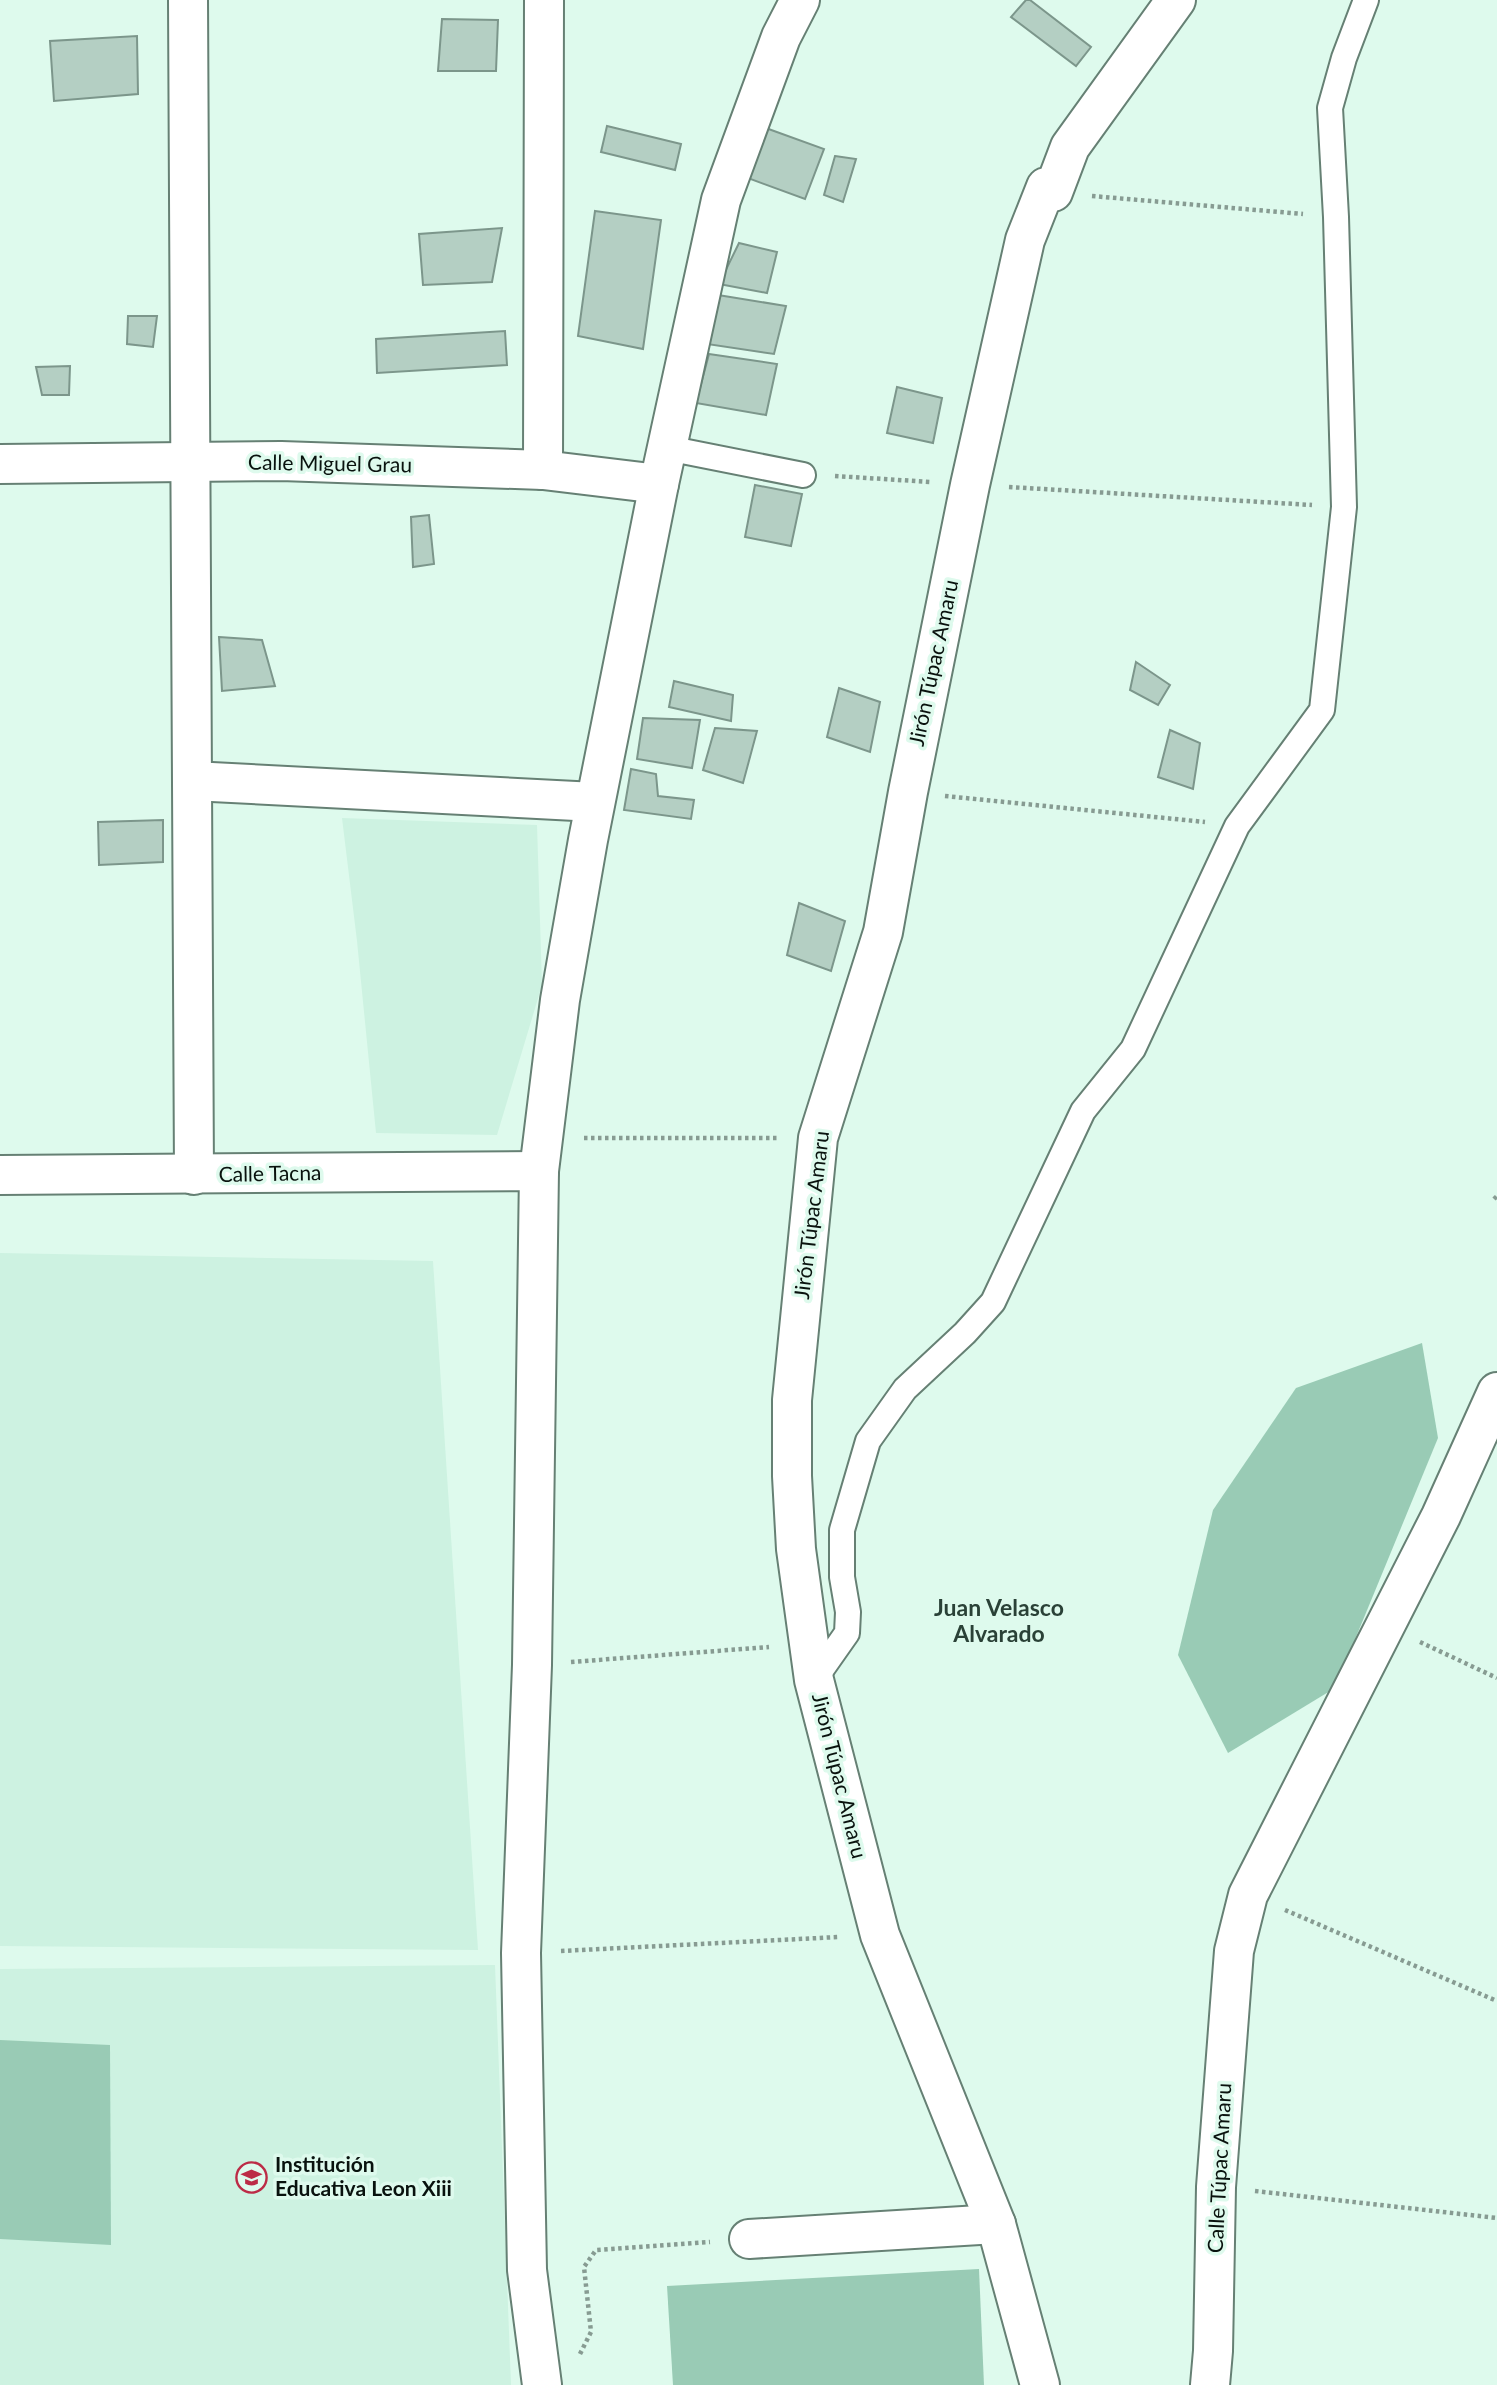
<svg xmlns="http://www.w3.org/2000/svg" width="1497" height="2385" viewBox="0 0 1497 2385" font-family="Lato,sans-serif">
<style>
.built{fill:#cdf2e1}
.green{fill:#99cbb5}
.building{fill:#b4cfc3;stroke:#7c968b;stroke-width:2}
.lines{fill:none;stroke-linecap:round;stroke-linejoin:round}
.lane-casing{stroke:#668074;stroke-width:28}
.street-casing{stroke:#668074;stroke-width:42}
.secondary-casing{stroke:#668074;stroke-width:42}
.path{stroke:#879b92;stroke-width:4.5;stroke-dasharray:3.5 3.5;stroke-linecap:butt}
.lane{stroke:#fff;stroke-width:24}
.street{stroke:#fff;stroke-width:38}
.secondary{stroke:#fff;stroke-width:38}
.labels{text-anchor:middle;stroke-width:7;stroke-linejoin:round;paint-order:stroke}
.street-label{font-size:21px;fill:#09120e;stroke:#defaed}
.poi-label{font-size:21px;font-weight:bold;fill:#09120e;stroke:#defaed;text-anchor:start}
.neighbourhood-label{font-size:23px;font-weight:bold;fill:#2a4137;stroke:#defaed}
</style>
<rect width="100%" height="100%" fill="#defaed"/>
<g class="built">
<polygon points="342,818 537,825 542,985 497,1135 376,1133 357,941"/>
<polygon points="0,1253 433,1261 478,1950 0,1946"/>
<polygon points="495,1965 511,2385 0,2385 0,1969"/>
</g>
<g class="green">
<polygon points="1422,1343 1438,1438 1335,1688 1228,1753 1178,1655 1213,1510 1296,1388"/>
<polygon points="0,2040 110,2045 111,2245 0,2239"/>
<polygon points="979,2269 984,2385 673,2385 667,2286"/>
</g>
<g class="building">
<polygon points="1026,0 1030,0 1091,47 1076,66 1011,17"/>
<polygon points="442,19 498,20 496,71 438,71"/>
<polygon points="137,36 138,94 54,101 50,41"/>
<polygon points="607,126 681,144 675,170 601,152"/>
<polygon points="763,127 824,149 805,199 745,177"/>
<polygon points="835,156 856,159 843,202 824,195"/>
<polygon points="595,211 661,220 643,349 578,336"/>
<polygon points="502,228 492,282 423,285 419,234"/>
<polygon points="739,243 777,252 767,293 719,284"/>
<polygon points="718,295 786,306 774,354 707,344"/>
<polygon points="128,316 157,316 153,347 127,344"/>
<polygon points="505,331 507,365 377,373 376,339"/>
<polygon points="709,354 777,364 766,415 696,403"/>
<polygon points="70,366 69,395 42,395 36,367"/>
<polygon points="897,387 942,398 933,443 887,433"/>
<polygon points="755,485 802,494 791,546 745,537"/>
<polygon points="429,515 434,564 413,567 411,517"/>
<polygon points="219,637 262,640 275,686 222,691"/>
<polygon points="1136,662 1170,685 1158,705 1130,690"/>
<polygon points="674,681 733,695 731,721 669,707"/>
<polygon points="839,688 880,702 870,752 827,737"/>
<polygon points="643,718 700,720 692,768 637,759"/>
<polygon points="715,728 757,731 743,783 703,770"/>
<polygon points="1170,730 1200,743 1193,789 1158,777"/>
<polygon points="631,769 656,774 658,796 694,800 691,819 624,810"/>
<polygon points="163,820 163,862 99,865 98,822"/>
<polygon points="799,903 845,921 831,971 787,955"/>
</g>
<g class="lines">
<defs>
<g id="lane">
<polyline points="667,448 803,475"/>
<polyline points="814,1680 847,1633 848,1612 842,1577 842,1530 868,1441 905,1389 965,1333 993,1302 1083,1111 1133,1049 1237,826 1322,710 1344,507 1336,217 1330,108 1344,58 1366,0"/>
</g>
<g id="street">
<polyline points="188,0 194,1175"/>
<polyline points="0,464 281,461 543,470 659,484"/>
<polyline points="543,470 544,0"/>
<polyline points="192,781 595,802"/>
<polyline points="539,1171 560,1000 588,840 659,484 721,200 781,37 800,0"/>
<polyline points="749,2239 996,2224"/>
<polyline points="1040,2385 996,2224 880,1935 814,1680 796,1549 792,1476 792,1400 818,1138 883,932 908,792 970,485 1025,240 1046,187 1053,192 1070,147 1176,0"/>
<polyline points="1210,2385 1213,2351 1216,2187 1234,1951 1248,1895 1441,1516 1497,1392"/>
</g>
<polyline id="secondary" points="0,1175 539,1171 532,1665 521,1953 527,2270 542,2385"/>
</defs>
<use href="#lane" class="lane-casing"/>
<use href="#street" class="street-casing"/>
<use href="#secondary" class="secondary-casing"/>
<g class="path">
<polyline points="1092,196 1303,214"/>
<polyline points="835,476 931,482"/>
<polyline points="1009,487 1312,505"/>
<polyline points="945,796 1205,822"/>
<polyline points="584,1138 778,1138"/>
<polyline points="1494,1199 1497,1196"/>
<polyline points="1420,1642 1497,1678"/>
<polyline points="571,1662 769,1647"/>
<polyline points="1285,1910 1497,2001"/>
<polyline points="561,1951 839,1937"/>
<polyline points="1255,2191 1497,2218"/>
<polyline points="580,2354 591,2332 584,2267 596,2250 710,2242"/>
</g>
<use href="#lane" class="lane"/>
<use href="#street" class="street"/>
<use href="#secondary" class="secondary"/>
</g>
<defs>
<symbol id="school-ring" viewBox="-11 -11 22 22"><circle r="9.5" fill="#defaed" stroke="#bc2b46" stroke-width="1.5"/><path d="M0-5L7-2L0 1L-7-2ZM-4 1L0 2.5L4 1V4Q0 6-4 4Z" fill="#bc2b46"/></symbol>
</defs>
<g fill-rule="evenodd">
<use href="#school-ring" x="234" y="2160" width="35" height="35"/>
</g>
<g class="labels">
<g class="street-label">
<text transform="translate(330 464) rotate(1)" y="7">Calle Miguel Grau</text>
<text transform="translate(934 663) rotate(-78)" y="7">Jirón Túpac Amaru</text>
<text transform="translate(270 1174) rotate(-1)" y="7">Calle Tacna</text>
<text transform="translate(812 1215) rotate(-83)" y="7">Jirón Túpac Amaru</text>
<text transform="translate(839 1776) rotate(76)" y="7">Jirón Túpac Amaru</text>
<text transform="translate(1220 2168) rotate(-87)" y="7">Calle Túpac Amaru</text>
</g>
<g class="poi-label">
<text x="275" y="2172">Institución<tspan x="275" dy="24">Educativa Leon Xiii</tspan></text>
</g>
<g class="neighbourhood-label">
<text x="999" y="1616">Juan Velasco<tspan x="999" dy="26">Alvarado</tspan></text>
</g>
</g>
</svg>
